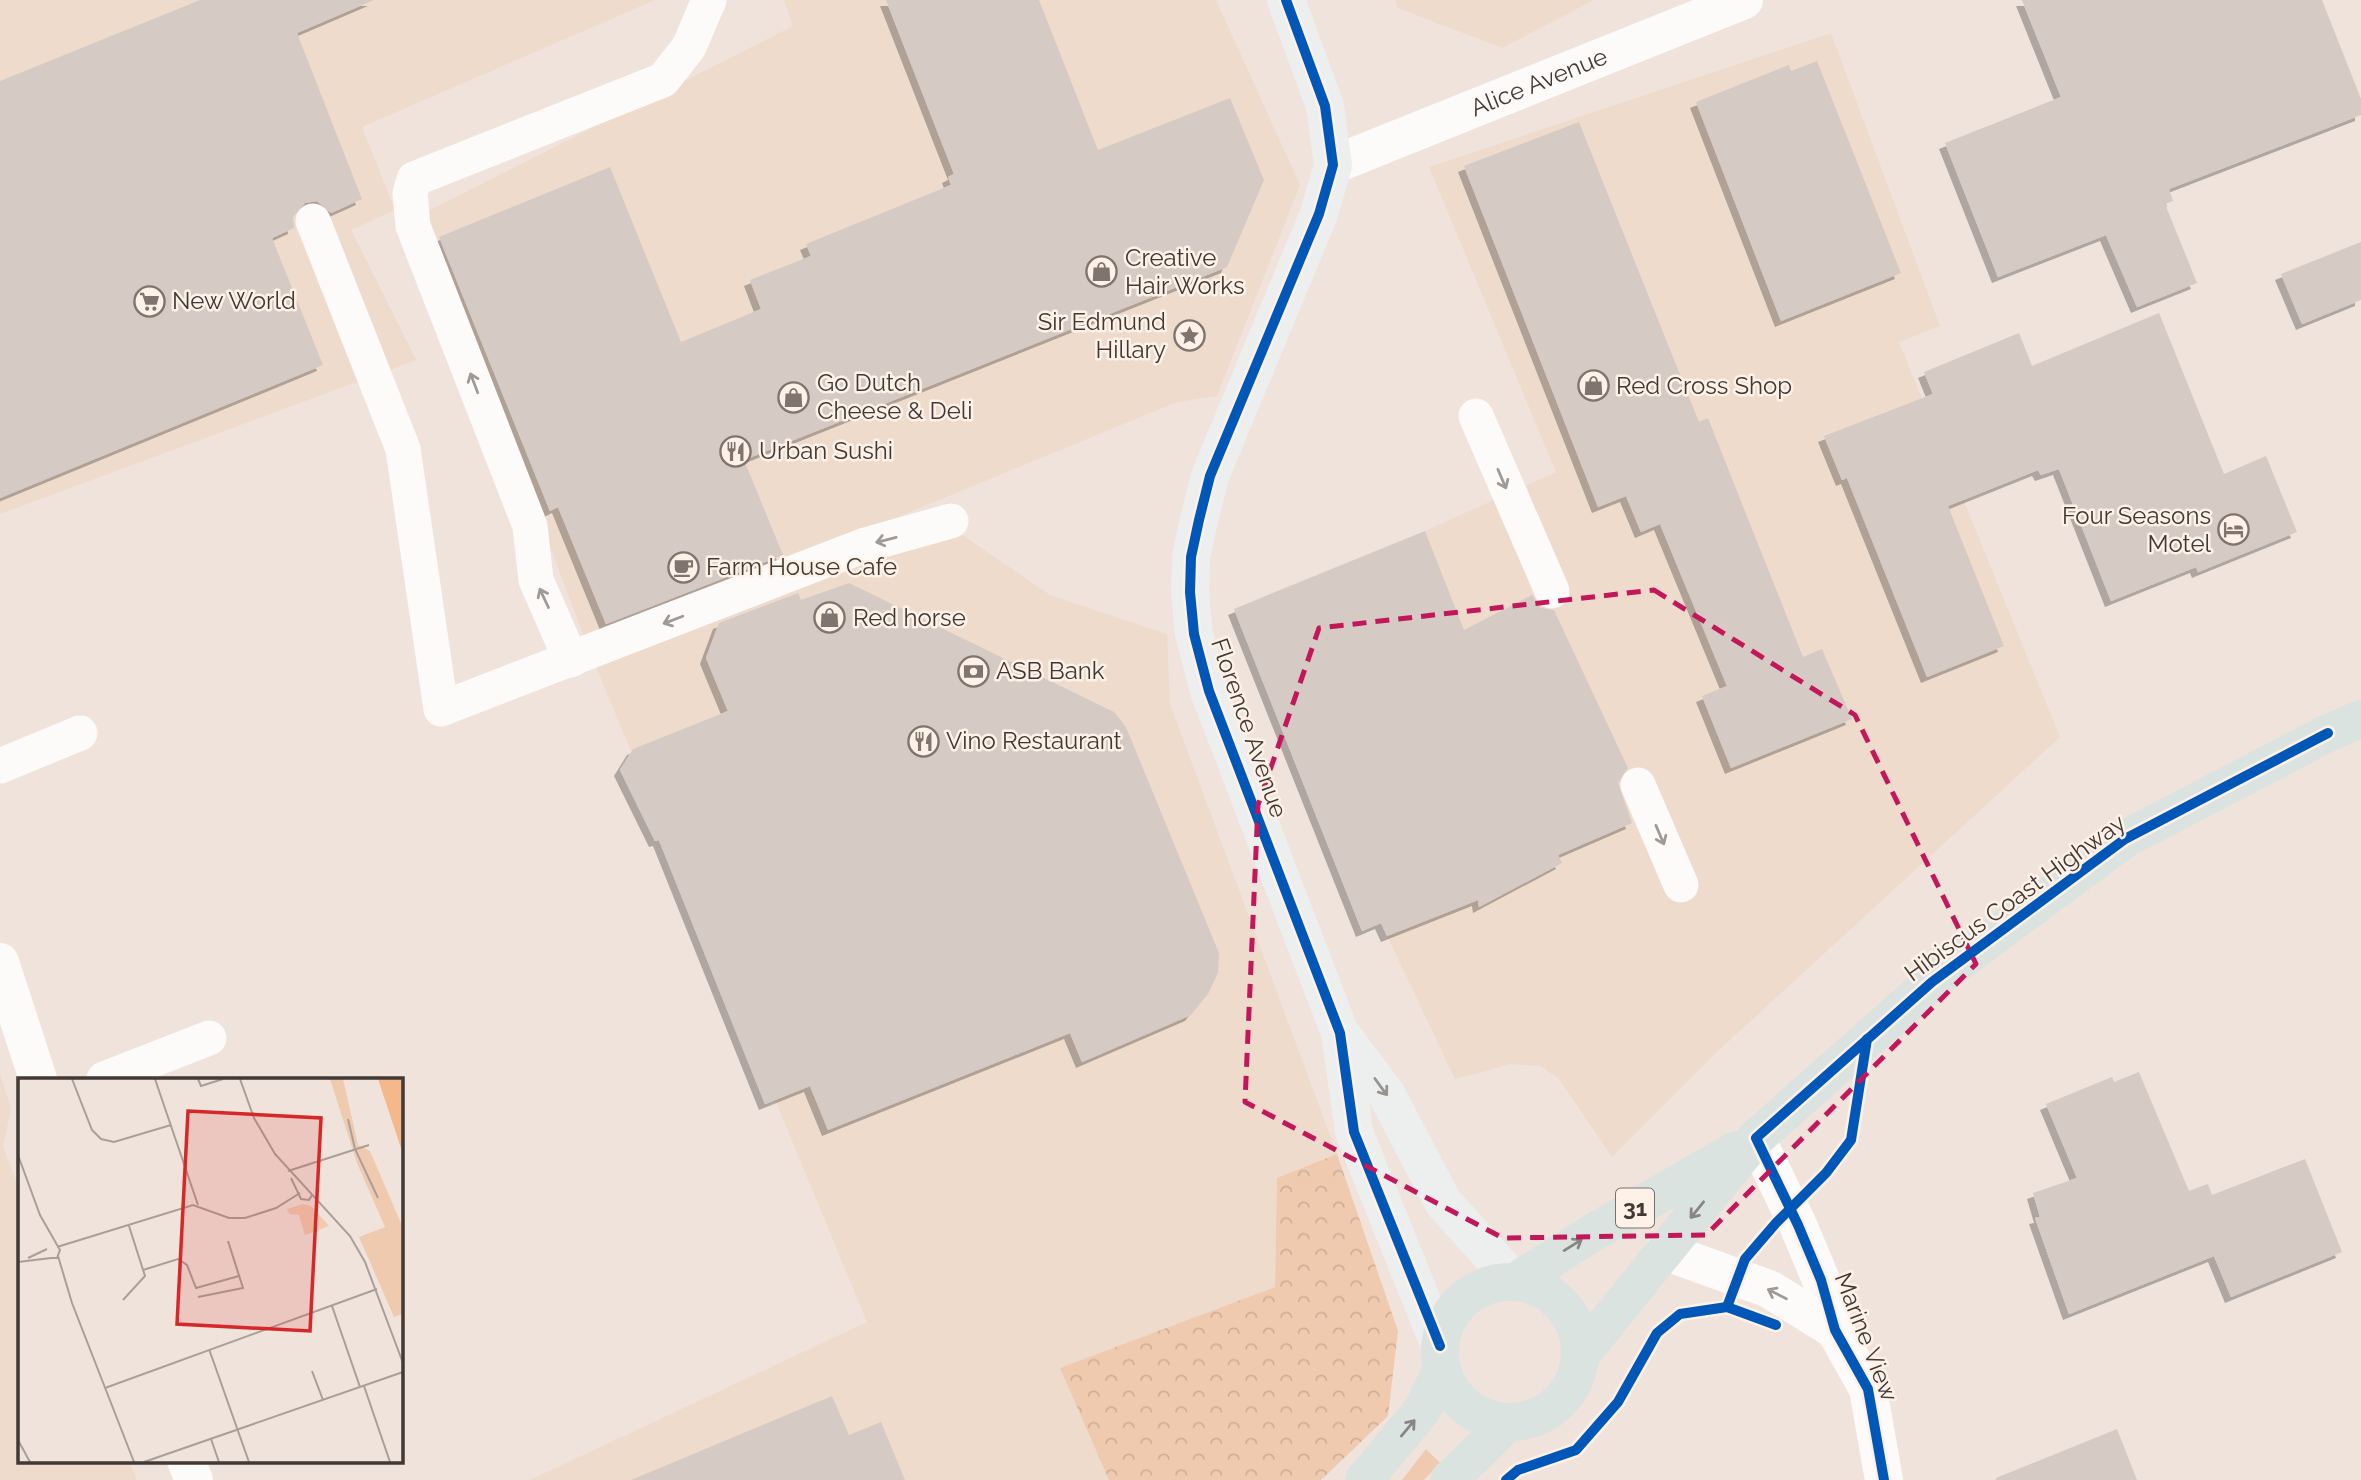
<svg xmlns="http://www.w3.org/2000/svg" width="2361" height="1480" viewBox="0 0 2361 1480" font-family="Raleway,sans-serif">
<style>
.built{fill:#eedbcc}
.green{fill:#f0caaf}
.park{fill:url(#park-crowns)}
.building{fill:#d5cbc4;filter:url(#shadow)}
.lines{fill:none;stroke-linecap:round;stroke-linejoin:round}
.lane{stroke:#fdfbfa;stroke-width:35}
.street{stroke:#fdfbfa;stroke-width:38}
.secondary{stroke:#ecefed;stroke-width:38}
.primary{stroke:#dbe3e1;stroke-width:38}
.cycleway-casing{stroke:#fef1e8;stroke-width:15}
.cycleway{stroke:#0057b8;stroke-width:10}
.oneway{stroke:#a09a97}
.oneway2{stroke:#979490}
.oneway3{stroke:#878682}
.marked{fill:none;stroke:#c2185b;stroke-width:5;stroke-dasharray:14 9;stroke-linejoin:round}
.labels{text-anchor:middle;stroke-width:5;stroke-linejoin:round;paint-order:stroke}
.shield{fill:#fef1e8;stroke:#7a706a;stroke-width:2}
.shield-label{font-size:23px;font-weight:bold;fill:#423934}
.street-label{font-size:24px;fill:#423934;stroke:#fef1e8}
.poi-label{font-size:24px;fill:#423934;stroke:#fef1e8;text-anchor:start}
.inset-road{fill:none;stroke:#aa9f98;stroke-width:2}
.view{fill:#d62828;fill-opacity:0.15;stroke:#d62828;stroke-width:3.5}
.inset-edge{fill:none;stroke:#423934;stroke-width:3.5}
</style>
<defs>
<pattern id="park-crowns" width="20" height="18" patternUnits="userSpaceOnUse" patternTransform="scale(1.75)"><rect width="20" height="18" fill="#f0caaf"/><path d="M2 6a3 3 0 1 1 6 0M12 15a3 3 0 1 1 6 0" fill="none" stroke="#cfae97"/></pattern>
<filter id="shadow"><feDropShadow dx="-6" dy="6" stdDeviation="0" flood-color="#0004"/></filter>
</defs>
<rect width="100%" height="100%" fill="#efe3db"/>
<g class="built">
<polygon points="0,0 655,0 362,127 395,210 351,230 416,360 0,514"/>
<polygon points="784,0 1216,0 1300,185 1217,396 1177,402 587,645 477,353 416,217 793,26"/>
<polygon points="1395,0 1594,0 1502,48 1398,8"/>
<polygon points="1831,33 1940,326 1899,342 2060,737 1718,1051 1612,1157 1559,1079 1541,1066 1511,1064 1455,1079 1381,923 1393,917 1262,597 1425,531 1556,472 1429,167"/>
<polygon points="942,521 1050,595 1167,634 1170,704 1337,1154 1277,1178 1275,1287 1061,1368 1109,1480 530,1480 867,1322 594,662"/>
<polygon points="0,1074 11,1108 3,1147 19,1188 19,1461 129,1461 137,1480 0,1480"/>
</g>
<polygon class="green" points="1426,1449 1440,1463 1424,1480 1402,1480"/>
<polygon class="park" points="1337,1154 1398,1331 1388,1416 1321,1480 1109,1480 1060,1368 1275,1287 1277,1178"/>
<g class="building">
<polygon points="200,0 374,0 297,33 362,199 331,213 317,201 305,203 293,217 294,228 272,238 323,365 0,498 0,81"/>
<polygon points="886,0 1039,0 1098,150 1230,98 1264,180 1227,267 744,460 783,555 606,624 558,507 550,511 439,237 610,167 681,342 761,309 750,280 811,256 806,244 951,185 948,177 954,174"/>
<polygon points="2022,0 2322,0 2361,99 2361,115 2169,189 2173,201 2165,204 2197,283 2137,307 2106,235 1998,277 1945,143 2061,97"/>
<polygon points="1817,61 1901,273 1781,321 1696,102 1789,65 1791,71"/>
<polygon points="1579,122 1699,422 1708,418 1803,657 1822,649 1852,719 1731,768 1702,696 1727,686 1660,524 1641,532 1626,496 1598,507 1464,166"/>
<polygon points="2361,242 2361,300 2302,324 2281,274"/>
<polygon points="2159,313 2224,474 2266,456 2297,532 2198,572 2196,567 2111,601 2059,469 2041,475 2038,470 1948,506 2004,646 1927,677 1847,478 1842,480 1824,436 1933,394 1924,372 2019,333 2032,366"/>
<polygon points="1425,531 1464,630 1532,595 1541,608 1554,610 1628,768 1618,783 1632,823 1558,855 1562,863 1479,907 1478,900 1387,936 1381,923 1362,931 1234,609"/>
<polygon points="849,583 1114,712 1126,727 1219,953 1218,973 1208,994 1191,1015 1082,1062 1070,1033 828,1130 810,1086 765,1104 659,840 655,841 620,770 633,749 728,711 706,658 719,623 798,593 801,600"/>
<polygon points="2139,1072 2189,1191 2208,1184 2212,1195 2305,1159 2342,1252 2231,1297 2214,1256 2069,1314 2035,1218 2040,1217 2033,1193 2077,1178 2046,1104 2112,1077 2114,1082"/>
<polygon points="832,1396 849,1435 881,1422 905,1480 631,1480"/>
<polygon points="2117,1429 2137,1480 1996,1480 1996,1478"/>
</g>
<g class="lines">
<g class="lane">
<polyline points="313,221 403,449 441,709 865,545 951,521"/>
<polyline points="1476,416 1552,591"/>
<polyline points="571,660 536,580 530,526 413,226 410,194 414,179 663,80 689,47 709,0"/>
<polyline points="0,766 80,733"/>
<polyline points="1638,785 1681,885"/>
<polyline points="104,1079 209,1038"/>
</g>
<g class="street">
<path id="s1" d="M1333,165l411,-165"/>
<polyline points="0,962 38,1079"/>
<polyline points="1756,1138 1798,1225 1821,1280 1835,1330 1868,1389 1884,1480"/>
<polyline points="1664,1251 1769,1289 1835,1330"/>
<polyline points="186,1461 194,1480"/>
</g>
<g class="secondary">
<polyline points="1286,0 1325,106 1333,165 1319,214 1210,476 1199,520 1191,557 1190,592 1194,634 1209,691 1340,1033 1354,1132 1440,1346"/>
<polyline points="1341,1034 1387,1095 1443,1202 1515,1282"/>
</g>
<g class="primary">
<polyline points="1515,1282 1594,1232 1736,1150"/>
<circle cx="1510" cy="1352" r="70"/>
<polyline points="1580,1356 1756,1138 1932,982 2125,839 2328,733 2361,719"/>
<polyline points="1364,1480 1422,1410 1442,1369"/>
<polyline points="1449,1480 1507,1423"/>
</g>
<defs>
<g id="cycleway">
<polyline points="1286,0 1325,106 1333,165 1319,214 1210,476 1199,520 1191,557 1190,592 1194,634 1209,691 1340,1033 1354,1132 1440,1346"/>
<polyline points="1727,1307 1745,1259 1776,1223 1826,1173 1851,1140 1867,1039"/>
<polyline points="1506,1480 1518,1470 1576,1450 1618,1402 1657,1333 1680,1314 1727,1307 1776,1325"/>
<polyline points="1884,1480 1868,1389 1835,1330 1821,1280 1798,1225 1756,1138 1932,982 2125,839 2328,733"/>
</g>
</defs>
<use href="#cycleway" class="cycleway-casing"/>
<use href="#cycleway" class="cycleway"/>
</g>
<defs><path id="oneway-shaft" d="M-6 0H5M1.5-3L5.5 0L1.5 3" fill="none" stroke-width="1.6" stroke-linecap="round" stroke-linejoin="round" transform="scale(1.75)"/></defs>
<g class="oneway">
<use href="#oneway-shaft" transform="translate(474 383) rotate(-111)"/>
<use href="#oneway-shaft" transform="translate(1502 479) rotate(67)"/>
<use href="#oneway-shaft" transform="translate(886 540) rotate(166)"/>
<use href="#oneway-shaft" transform="translate(544 598) rotate(-115)"/>
<use href="#oneway-shaft" transform="translate(673 620) rotate(159)"/>
<use href="#oneway-shaft" transform="translate(1660 835) rotate(67)"/>
<use href="#oneway-shaft" transform="translate(1777 1294) rotate(-153)"/>
</g>
<use class="oneway2" href="#oneway-shaft" transform="translate(1381 1087) rotate(54)"/>
<g class="oneway3">
<use href="#oneway-shaft" transform="translate(1697 1210) rotate(129)"/>
<use href="#oneway-shaft" transform="translate(1573 1245) rotate(-32)"/>
<use href="#oneway-shaft" transform="translate(1408 1428) rotate(-50)"/>
</g>
<path class="marked" d="M1654,590l201,125 121,249 -270,271 -203,3 -258,-136 13,-297 61,-177z"/>
<defs>
<symbol id="shop-ring" viewBox="-11 -11 22 22"><circle r="9.5" fill="#fef1e8" stroke="#7f746e" stroke-width="1.5"/><path d="M-5-2.5h2.3a2.7 3.5 0 0 1 5.4 0H5L5.5 6h-11ZM-1.5-2.5h3a1.5 2.3 0 0 0-3 0Z" fill="#7f746e"/></symbol>
<symbol id="supermarket-ring" viewBox="-11 -11 22 22"><circle r="9.5" fill="#fef1e8" stroke="#7f746e" stroke-width="1.5"/><path d="M-6-5.5h2.5l.6 2H6L4.5 2H-2.5L-4.4-4H-6ZM-1.5 3.2a1.3 1.3 0 1 0 .1 0ZM3 3.2a1.3 1.3 0 1 0 .1 0Z" fill="#7f746e"/></symbol>
<symbol id="sight-ring" viewBox="-11 -11 22 22"><circle r="9.5" fill="#fef1e8" stroke="#7f746e" stroke-width="1.5"/><path d="M0-6L1.8-2.2L6-1.7L2.9 1.2L3.7 5.4L0 3.3L-3.7 5.4L-2.9 1.2L-6-1.7L-1.8-2.2Z" fill="#7f746e"/></symbol>
<symbol id="restaurant-ring" viewBox="-11 -11 22 22"><circle r="9.5" fill="#fef1e8" stroke="#7f746e" stroke-width="1.5"/><path d="M-5-6h1v4h1v-4h1v4h1v-4h1v5L-1.5 .5V6h-2V.5L-5-1ZM5-6V6H3V1.5H1.5Q1.5-4 5-6Z" fill="#7f746e"/></symbol>
<symbol id="hotel-ring" viewBox="-11 -11 22 22"><circle r="9.5" fill="#fef1e8" stroke="#7f746e" stroke-width="1.5"/><path d="M-6-4.5h1.5V1H6V5H4.5V3h-9V5H-6ZM-4 0a1.8 1.8 0 1 1 3.6 0ZM.5 0V-2.5h3Q6-2.5 6 0Z" fill="#7f746e"/></symbol>
<symbol id="cafe-ring" viewBox="-11 -11 22 22"><circle r="9.5" fill="#fef1e8" stroke="#7f746e" stroke-width="1.5"/><path d="M-5.5-4.5H6V0H3Q3 3.5 0 3.5H-2.5Q-5.5 3.5-5.5 0ZM3-3.2v2h1.7v-2ZM-6 4.5H4V6H-6Z" fill="#7f746e"/></symbol>
<symbol id="bank-ring" viewBox="-11 -11 22 22"><circle r="9.5" fill="#fef1e8" stroke="#7f746e" stroke-width="1.5"/><path d="M-6-4H6V4H-6ZM0-2.3a2.3 2.3 0 1 0 0 4.6a2.3 2.3 0 1 0 0-4.6Z" fill="#7f746e"/></symbol>
</defs>
<g fill-rule="evenodd">
<use href="#shop-ring" x="1084" y="254" width="35" height="35"/>
<use href="#supermarket-ring" x="132" y="284" width="35" height="35"/>
<use href="#sight-ring" x="1172" y="318" width="35" height="35"/>
<use href="#shop-ring" x="1576" y="368" width="35" height="35"/>
<use href="#shop-ring" x="776" y="380" width="35" height="35"/>
<use href="#restaurant-ring" x="718" y="434" width="35" height="35"/>
<use href="#hotel-ring" x="2216" y="512" width="35" height="35"/>
<use href="#cafe-ring" x="666" y="550" width="35" height="35"/>
<use href="#shop-ring" x="812" y="600" width="35" height="35"/>
<use href="#bank-ring" x="956" y="654" width="35" height="35"/>
<use href="#restaurant-ring" x="906" y="724" width="35" height="35"/>
</g>
<g class="labels">
<rect class="shield" x="1616" y="1188.5" width="38" height="39" rx="5"/>
<g class="shield-label">
<text x="1635" y="1216">31</text>
</g>
<g class="street-label">
<text dy="8" stroke="none"><textPath href="#s1" startOffset="222">Alice Avenue</textPath></text>
<text transform="translate(1249 728) rotate(71)" y="8">Florence Avenue</text>
<text transform="translate(2015 898) rotate(-36)" y="8">Hibiscus Coast Highway</text>
<text transform="translate(1866 1337) rotate(69)" y="8">Marine View</text>
</g>
<g class="poi-label">
<text x="1125" y="266">Creative<tspan x="1125" dy="28">Hair Works</tspan></text>
<text x="172" y="309">New World</text>
<text x="1166" y="330" text-anchor="end">Sir Edmund<tspan x="1166" dy="28">Hillary</tspan></text>
<text x="817" y="391">Go Dutch<tspan x="817" dy="28">Cheese &amp; Deli</tspan></text>
<text x="1616" y="394">Red Cross Shop</text>
<text x="759" y="459">Urban Sushi</text>
<text x="2211" y="524" text-anchor="end">Four Seasons<tspan x="2211" dy="28">Motel</tspan></text>
<text x="706" y="575">Farm House Cafe</text>
<text x="853" y="626">Red horse</text>
<text x="996" y="679">ASB Bank</text>
<text x="946" y="749">Vino Restaurant</text>
</g>
</g>
<g transform="translate(18 1078)">
<rect width="385" height="385" fill="#efe3db"/>
<path d="M312,1h13l15,66 12,6 33,77v86l-9,3 -35,-80 26,-10 -28,-64zM285,126l8,2 18,20 -24,9 -6,-20 -10,-1 -2,-5z" fill="#f0caaf"/>
<path d="M360,1h25v74l-2,-5z" fill="#f5b88a"/>
<path class="inset-road" d="M54,1l20,51 9,9 13,3 57,-17M137,1l43,126M180,1l3,7 22,-7M222,1l14,39 21,36 75,82 15,26 38,101M330,41l7,30 23,49M0,77l22,60 20,35 -3,8h-6M270,93l81,-26M273,100l10,21 8,1 3,-5M39,169l136,-42 36,13h16l31,-10 24,-15M40,178l14,47 62,159M10,180l19,-9M0,184l33,-4M125,192l35,-11 9,6 9,23 43,-12M180,219l45,-9 -15,-47M105,222l22,-24 -16,-50M314,228l28,81M191,271l40,113M294,293l11,29M346,308l26,76M87,310l272,-99M193,361l8,23M0,362l12,22M126,384l259,-90"/>
<path class="view" d="M170,33l133,7 -11,213 -133,-7z"/>
<rect width="385" height="385" class="inset-edge"/>
</g>
</svg>
